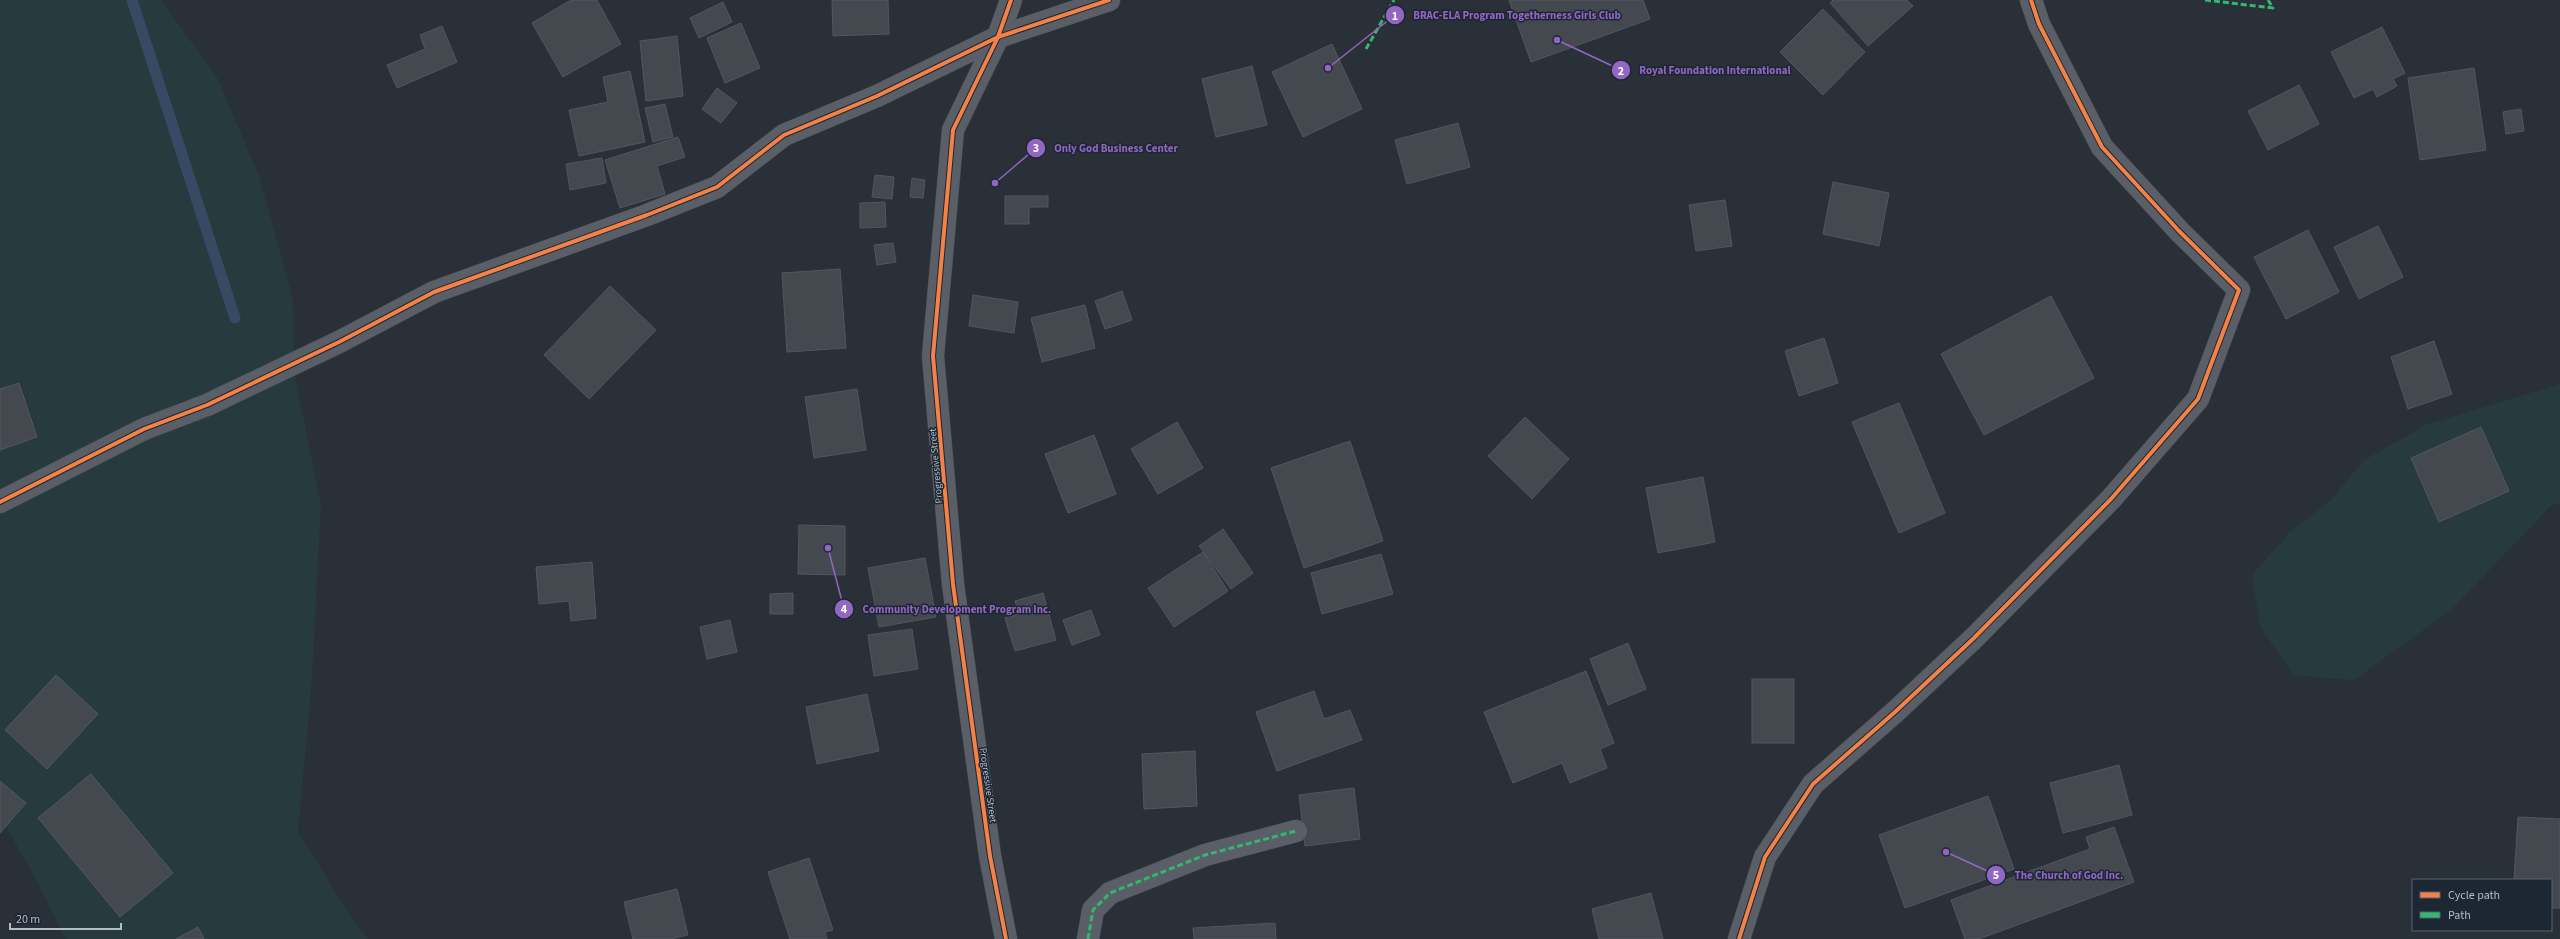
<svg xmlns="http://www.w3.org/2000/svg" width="2560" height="939" viewBox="0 0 2560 939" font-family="'Source Sans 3',sans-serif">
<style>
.green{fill:#273a3e}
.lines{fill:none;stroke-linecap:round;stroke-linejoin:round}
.stream{stroke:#384963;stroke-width:11}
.building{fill:#444950;stroke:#52575f}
.street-casing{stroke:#484c53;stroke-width:23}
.street{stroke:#5a5e66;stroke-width:22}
.quiet{stroke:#33b770;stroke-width:3;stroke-dasharray:6 3;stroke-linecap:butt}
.cycleway-casing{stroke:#1d2633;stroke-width:6}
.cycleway{stroke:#f48246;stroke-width:4}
.labels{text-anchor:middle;stroke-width:3;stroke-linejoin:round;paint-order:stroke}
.street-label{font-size:10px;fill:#b4bcc9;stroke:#1d2633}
.leader{fill:none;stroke:#9266c3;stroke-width:1.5}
.callout-dot{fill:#9266c3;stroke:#1d2633;stroke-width:1.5}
.mark-label{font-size:12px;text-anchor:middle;font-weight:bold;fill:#fff}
.callout-label{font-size:11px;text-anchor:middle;font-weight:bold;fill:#9266c3;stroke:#1d2633;stroke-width:3;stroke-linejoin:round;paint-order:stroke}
</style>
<rect width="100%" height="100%" fill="#2a3038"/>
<g class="green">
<polygon points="0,0 161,0 218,79 259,176 293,299 294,372 321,504 311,693 298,831 345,908 368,939 66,939 34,875 0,817"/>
<polygon points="2560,384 2560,503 2551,506 2450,611 2354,680 2294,675 2260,627 2252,575 2290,532 2332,499 2363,461 2425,425"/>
</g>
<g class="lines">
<polyline class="stream" points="132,0 235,318"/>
</g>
<g class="building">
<polygon points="571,0 597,0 621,44 563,77 532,23"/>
<polygon points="832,0 888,0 889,34 833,36"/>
<polygon points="1509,0 1643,0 1650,19 1531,62"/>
<polygon points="1833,0 1907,0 1913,6 1868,46 1830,3"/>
<polygon points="723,2 732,22 699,38 690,18"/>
<polygon points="1823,9 1865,52 1823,95 1780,52"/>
<polygon points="741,23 760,68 725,83 707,38"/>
<polygon points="442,26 457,62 397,88 387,65 425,49 420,35"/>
<polygon points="2382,27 2405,73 2393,79 2397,86 2377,97 2373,89 2354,98 2331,52"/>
<polygon points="677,36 683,96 646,101 640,41"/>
<polygon points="1332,44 1362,109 1303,137 1272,72"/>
<polygon points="1252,66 1267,125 1216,137 1202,79"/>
<polygon points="2474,68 2486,150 2420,160 2408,78"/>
<polygon points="630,71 645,142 579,156 569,110 608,102 603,77"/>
<polygon points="2299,85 2319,124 2268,150 2248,111"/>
<polygon points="717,88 737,103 721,123 702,109"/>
<polygon points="665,104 673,137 653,142 645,108"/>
<polygon points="2521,109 2524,131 2506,134 2503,112"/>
<polygon points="1458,123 1470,167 1407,184 1395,140"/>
<polygon points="678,137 685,157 657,166 665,194 620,208 605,160"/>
<polygon points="602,158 606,183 570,190 566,164"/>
<polygon points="875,175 894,177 892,199 872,197"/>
<polygon points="912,178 925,180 923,198 910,197"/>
<polygon points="1833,182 1889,193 1879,246 1823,234"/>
<polygon points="1005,196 1048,196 1048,207 1029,207 1029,224 1005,224"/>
<polygon points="1725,200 1732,246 1696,251 1689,205"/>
<polygon points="885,202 886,227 860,228 860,203"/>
<polygon points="2378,226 2403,277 2359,299 2334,247"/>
<polygon points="2308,230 2339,292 2286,319 2254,257"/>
<polygon points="893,243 896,262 877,265 874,245"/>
<polygon points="840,269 846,348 787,352 782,273"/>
<polygon points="610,286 656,330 589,399 544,355"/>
<polygon points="1122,291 1132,320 1105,329 1095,301"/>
<polygon points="973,295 1018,302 1014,333 969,326"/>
<polygon points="2051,296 2094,378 1984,435 1941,354"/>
<polygon points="1085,305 1095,348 1042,362 1031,318"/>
<polygon points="1824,338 1838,383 1799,396 1785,351"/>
<polygon points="2434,341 2452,394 2408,409 2391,357"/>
<polygon points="19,383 37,437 0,450 0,389"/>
<polygon points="857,389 866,450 814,458 805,397"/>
<polygon points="1899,403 1945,513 1899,533 1852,422"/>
<polygon points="1525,417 1569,459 1532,499 1488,456"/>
<polygon points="1177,422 1203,468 1158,494 1131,449"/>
<polygon points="2481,427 2509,491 2439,522 2411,458"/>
<polygon points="1094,435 1116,494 1068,513 1045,454"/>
<polygon points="1350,441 1383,541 1304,568 1271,468"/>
<polygon points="1703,477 1715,542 1658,553 1646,488"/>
<polygon points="799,525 845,526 845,575 798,574"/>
<polygon points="1223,529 1253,573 1231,589 1199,546"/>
<polygon points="1203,552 1228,591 1174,627 1148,588"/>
<polygon points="1381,554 1393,594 1322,614 1311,573"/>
<polygon points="925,558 936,617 879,627 868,568"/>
<polygon points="592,562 596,618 571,621 569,601 539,604 536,567"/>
<polygon points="793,593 793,614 770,614 770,594"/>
<polygon points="1043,593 1056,640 1015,651 1005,618 1019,614 1015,601"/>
<polygon points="1091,610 1100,635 1072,645 1063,620"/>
<polygon points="730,620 737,652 707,659 700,627"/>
<polygon points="912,629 918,669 874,676 868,635"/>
<polygon points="1628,643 1646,689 1608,705 1590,659"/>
<polygon points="1586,671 1614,743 1600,749 1607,768 1570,783 1562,763 1513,783 1484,712"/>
<polygon points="56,675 98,714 47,769 5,730"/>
<rect x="1752" y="679" width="42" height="64"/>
<polygon points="1314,691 1324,719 1350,710 1362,740 1277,771 1256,712"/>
<polygon points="867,694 879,751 817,764 806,707"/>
<polygon points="1195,751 1197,806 1144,809 1142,754"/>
<polygon points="2119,765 2132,815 2063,833 2050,783"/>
<polygon points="91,774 173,873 120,917 38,818"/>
<polygon points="0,781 26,803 0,833"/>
<polygon points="1354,788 1360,839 1305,846 1299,795"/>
<polygon points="1988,796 2014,869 1905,908 1879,835"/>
<polygon points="2518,817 2560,819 2560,908 2551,908 2551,880 2514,880"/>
<polygon points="2114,827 2134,882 1979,939 1965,939 1951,900 2090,849 2086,837"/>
<polygon points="809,858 833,930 825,932 827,939 790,939 768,872"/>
<polygon points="677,889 688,935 670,939 633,939 624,902"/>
<polygon points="1651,893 1663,939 1599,939 1592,909"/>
<polygon points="1275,923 1276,939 1194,939 1193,928"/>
<polygon points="198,927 204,939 176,939"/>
</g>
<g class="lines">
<defs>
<g id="street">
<polyline points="0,502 144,429 207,405 339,342 434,292 647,215 717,187 784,135 877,96 998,37 1109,0"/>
<polyline points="1006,939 990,856 953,584 933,356 953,130 998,37 1011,0"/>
<polyline points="1088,939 1093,910 1110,893 1205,855 1296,831"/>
<polyline points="1739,939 1765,857 1813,784 1895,712 1974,638 2111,499 2198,399 2239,290 2179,231 2102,147 2039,24 2031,0"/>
</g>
</defs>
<use href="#street" class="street-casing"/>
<use href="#street" class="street"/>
<g class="quiet">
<polyline points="2205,0 2273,8 2268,0"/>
<polyline points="1366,49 1394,0"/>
<polyline points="1088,939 1093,910 1110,893 1205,855 1296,831"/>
</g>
<defs>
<g id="cycleway">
<polyline points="0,502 144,429 207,405 339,342 434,292 647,215 717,187 784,135 877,96 998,37 1109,0"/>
<polyline points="1006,939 990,856 953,584 933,356 953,130 998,37 1011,0"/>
<polyline points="1739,939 1765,857 1813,784 1895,712 1974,638 2111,499 2198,399 2239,290 2179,231 2102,147 2039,24 2031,0"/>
</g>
</defs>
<use href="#cycleway" class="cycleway-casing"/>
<use href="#cycleway" class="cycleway"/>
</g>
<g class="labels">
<g class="street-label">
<text transform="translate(935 466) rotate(-95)" y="4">Progressive Street</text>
<text transform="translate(989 785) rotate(82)" y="4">Progressive Street</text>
</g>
</g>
<path class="leader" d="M1328 68L1395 15M1557 40L1621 70M995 183L1036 148M828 548L844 609M1946 852L1996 875"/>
<g class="callout-dot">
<circle cx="1328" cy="68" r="4"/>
<circle cx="1557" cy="40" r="4"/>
<circle cx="995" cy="183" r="4"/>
<circle cx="828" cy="548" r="4"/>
<circle cx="1946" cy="852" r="4"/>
<circle cx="1395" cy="15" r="10"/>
<circle cx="1621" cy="70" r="10"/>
<circle cx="1036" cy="148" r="10"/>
<circle cx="844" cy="609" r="10"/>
<circle cx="1996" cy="875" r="10"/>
</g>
<g class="mark-label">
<text x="1395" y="20">1</text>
<text x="1621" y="75">2</text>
<text x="1036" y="152">3</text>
<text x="844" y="613">4</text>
<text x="1996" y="879">5</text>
</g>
<g class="callout-label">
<text x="1517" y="19">BRAC-ELA Program Togetherness Girls Club</text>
<text x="1715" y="74">Royal Foundation International</text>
<text x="1116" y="152">Only God Business Center</text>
<text x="957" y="613">Community Development Program Inc.</text>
<text x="2069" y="879">The Church of God Inc.</text>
</g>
<rect x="2412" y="879" width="140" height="52" fill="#1d2633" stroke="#59626f"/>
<rect x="2420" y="892" width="20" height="6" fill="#f48246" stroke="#59626f"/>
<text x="2448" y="899" font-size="12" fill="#b4bcc9">Cycle path</text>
<rect x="2420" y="912" width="20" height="6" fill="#33b770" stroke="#59626f"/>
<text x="2448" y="919" font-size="12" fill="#b4bcc9">Path</text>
<path d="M10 923v6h111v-6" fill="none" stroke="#b4bcc9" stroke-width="2"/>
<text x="16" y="923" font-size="12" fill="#b4bcc9" stroke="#1d2633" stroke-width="3" paint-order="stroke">20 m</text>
</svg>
